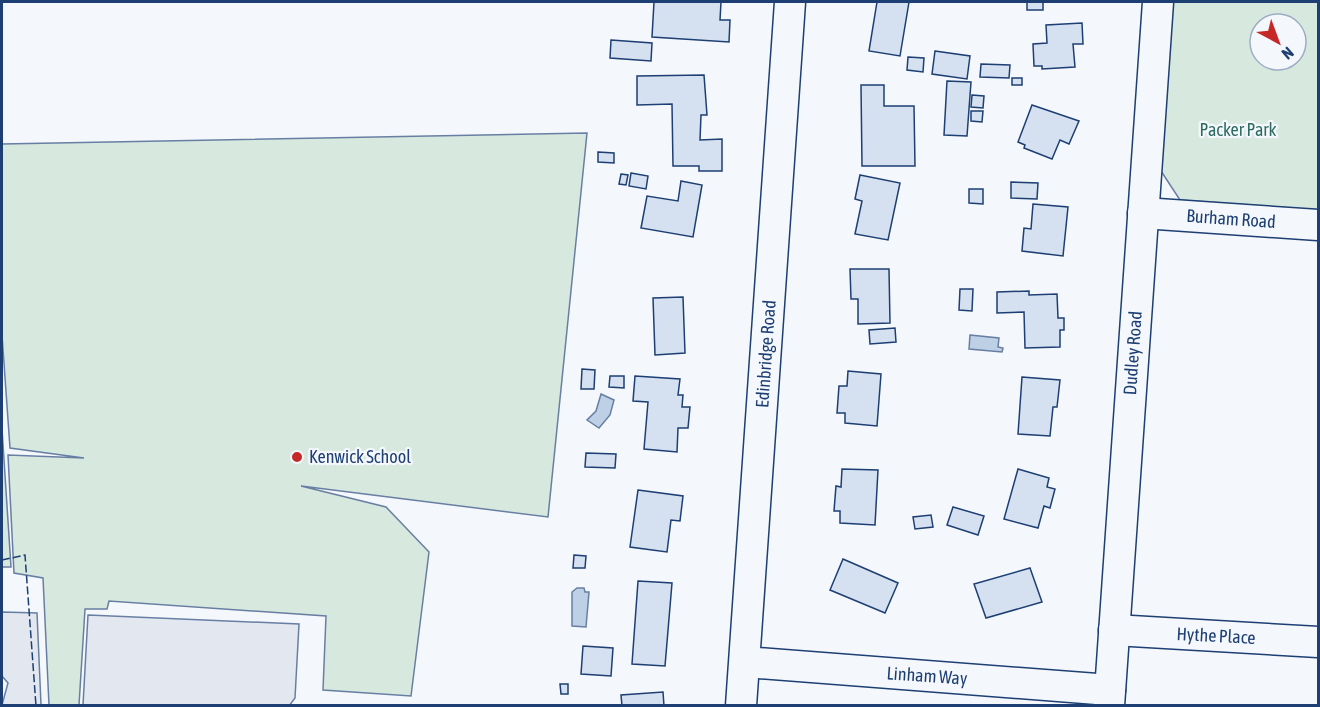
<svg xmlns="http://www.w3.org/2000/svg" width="1320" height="707" viewBox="0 0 1320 707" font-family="'Asap Condensed',sans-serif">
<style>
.green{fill:#d7e8df;stroke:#687fa3;stroke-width:1.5;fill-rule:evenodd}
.parking{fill:#e3e8f0;stroke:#687fa3;stroke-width:1.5}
.water{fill:#bed0e5;stroke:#687fa3;stroke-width:1.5}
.building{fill:#d5e0f0;stroke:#1d3f73;stroke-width:1.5}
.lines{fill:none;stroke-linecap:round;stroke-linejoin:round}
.minor-casing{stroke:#1d3f73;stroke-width:33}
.minor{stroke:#f4f7fb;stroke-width:30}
.fence{stroke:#1d3f73;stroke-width:1.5;stroke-dasharray:8 3;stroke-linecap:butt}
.poi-dot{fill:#c62828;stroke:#f4f7fb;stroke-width:2}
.labels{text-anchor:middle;stroke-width:4.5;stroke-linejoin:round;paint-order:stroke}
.park-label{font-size:18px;fill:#2c6c60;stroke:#f4f7fb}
.street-label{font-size:18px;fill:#1d3f73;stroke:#f4f7fb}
.poi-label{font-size:18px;fill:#1d3f73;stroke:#f4f7fb;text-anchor:start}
</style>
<rect width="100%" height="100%" fill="#f4f7fb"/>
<g class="green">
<path d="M1173,2h145v208l-138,-10 -19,-29zM1260,24h36v36h-36z"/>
<polygon points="587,133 548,517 301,486 386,507 429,552 411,696 323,690 326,616 109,601 107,609 85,609 79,705 49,705 43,578 14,573 8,455 84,458 10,448 2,335 2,144"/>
<polygon points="2,429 11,567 2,567"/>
</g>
<g class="parking">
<polygon points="2,612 37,613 41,705 2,705 8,683 2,676"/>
<polygon points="88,615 299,624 295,698 289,706 83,705"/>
</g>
<g class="water">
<polygon points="970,335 999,338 998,347 1003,348 1002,352 969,349"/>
<polygon points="601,394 614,400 610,415 599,428 587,420 596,411"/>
<polygon points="577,588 584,588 585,592 589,592 586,627 572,626 572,592"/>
</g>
<g class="building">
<polygon points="654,2 732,2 721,2 720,20 730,20 729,42 652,37"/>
<polygon points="877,2 909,2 900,56 869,51"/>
<rect x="1027" y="2" width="16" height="8"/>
<polygon points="1082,23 1083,44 1073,44 1075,67 1042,69 1042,66 1034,66 1033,44 1047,43 1046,25"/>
<polygon points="611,40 652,43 651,61 610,58"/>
<polygon points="935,51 970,56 967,79 932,74"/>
<polygon points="908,57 924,58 923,72 907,70"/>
<polygon points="981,64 1010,65 1009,78 980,77"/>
<polygon points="704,75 707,115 701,115 700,140 722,139 722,171 699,171 699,166 673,166 672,104 637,105 637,76"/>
<rect x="1012" y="78" width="10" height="7"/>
<polygon points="947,81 971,82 967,136 944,135"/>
<polygon points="861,85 884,85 884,106 914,106 915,166 862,166"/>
<polygon points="972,95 984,96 983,108 971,107"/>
<polygon points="1032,105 1079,121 1069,144 1060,140 1052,159 1024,148 1025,145 1018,142"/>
<polygon points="971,111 983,111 982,122 971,121"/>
<polygon points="598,152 614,153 614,163 598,162"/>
<polygon points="631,173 648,176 646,189 629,186"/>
<polygon points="621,174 628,175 626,185 619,184"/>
<polygon points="860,175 900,183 888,240 855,234 862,201 855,199"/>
<polygon points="681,181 702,185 693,237 641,228 647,196 678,201"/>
<polygon points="1011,182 1038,183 1037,199 1011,198"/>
<polygon points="969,189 983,189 983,204 969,203"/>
<polygon points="1033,204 1068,207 1063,256 1022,251 1024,228 1031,229"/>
<polygon points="850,269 889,269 890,323 858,324 858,299 851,299"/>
<polygon points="960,289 973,289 972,311 959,310"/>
<polygon points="1029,291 1029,295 1057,294 1058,318 1064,318 1064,330 1060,330 1060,347 1025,348 1024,312 997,313 997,292"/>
<polygon points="683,297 685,353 655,355 653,298"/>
<polygon points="895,328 896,342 870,344 869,330"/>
<polygon points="582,369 595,370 594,389 581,389"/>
<polygon points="848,371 881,374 877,426 845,423 845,413 837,413 839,386 847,386"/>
<polygon points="610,376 624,376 624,388 609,387"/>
<polygon points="635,376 680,379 678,395 683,395 682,407 690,407 688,428 678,428 677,452 644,449 648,402 633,401"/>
<polygon points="1022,377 1060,380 1057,407 1053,407 1050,436 1018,434"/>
<polygon points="586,453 616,454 615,468 585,467"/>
<polygon points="842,469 878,470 875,525 840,523 840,511 834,511 836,486 841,487"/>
<polygon points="1018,469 1049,478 1047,487 1055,489 1050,508 1044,506 1038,528 1004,519"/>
<polygon points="638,490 683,496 680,521 671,520 667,552 630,547"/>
<polygon points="953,507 984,516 978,535 947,525"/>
<polygon points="931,515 933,527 915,529 913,517"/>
<polygon points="574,555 586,556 585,568 573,568"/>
<polygon points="843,559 898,583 885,613 830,590"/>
<polygon points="1030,568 1042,602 986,618 974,584"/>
<polygon points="638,581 672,583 665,666 632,664"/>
<polygon points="583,646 613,648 611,676 581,674"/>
<polygon points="560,684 568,684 568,694 561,694"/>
<polygon points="663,692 664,706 622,706 621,695"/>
</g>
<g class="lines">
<defs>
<g id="minor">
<polyline points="1143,213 1318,225"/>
<polyline points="1114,630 1318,642"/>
<polyline points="745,662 1110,690"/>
<polyline points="741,706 790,2"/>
<polyline points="1109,706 1158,2"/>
</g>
</defs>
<use href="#minor" class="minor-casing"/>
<use href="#minor" class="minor"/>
<polyline class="fence" points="2,560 25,555 36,706"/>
</g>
<circle class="poi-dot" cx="297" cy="457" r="6"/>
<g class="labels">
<g class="park-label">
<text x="1238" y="136">Packer Park</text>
</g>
<g class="street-label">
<text transform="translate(1231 219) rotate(4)" y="6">Burham Road</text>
<text transform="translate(1133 353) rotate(-86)" y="6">Dudley Road</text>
<text transform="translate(766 354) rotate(-86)" y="6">Edinbridge Road</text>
<text transform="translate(1216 636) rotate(3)" y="6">Hythe Place</text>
<text transform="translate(927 676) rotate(4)" y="6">Linham Way</text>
</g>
<g class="poi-label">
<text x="309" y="463">Kenwick School</text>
</g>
</g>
<rect width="1320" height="707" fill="none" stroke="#1d3f73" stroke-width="6"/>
<g transform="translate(1278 42) rotate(139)"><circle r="28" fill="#f4f7fb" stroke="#9eadc5" stroke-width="1.5"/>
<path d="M0-4.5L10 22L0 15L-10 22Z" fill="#c62828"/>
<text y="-9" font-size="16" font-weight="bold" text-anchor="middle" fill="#1d3f73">N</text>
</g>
</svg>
